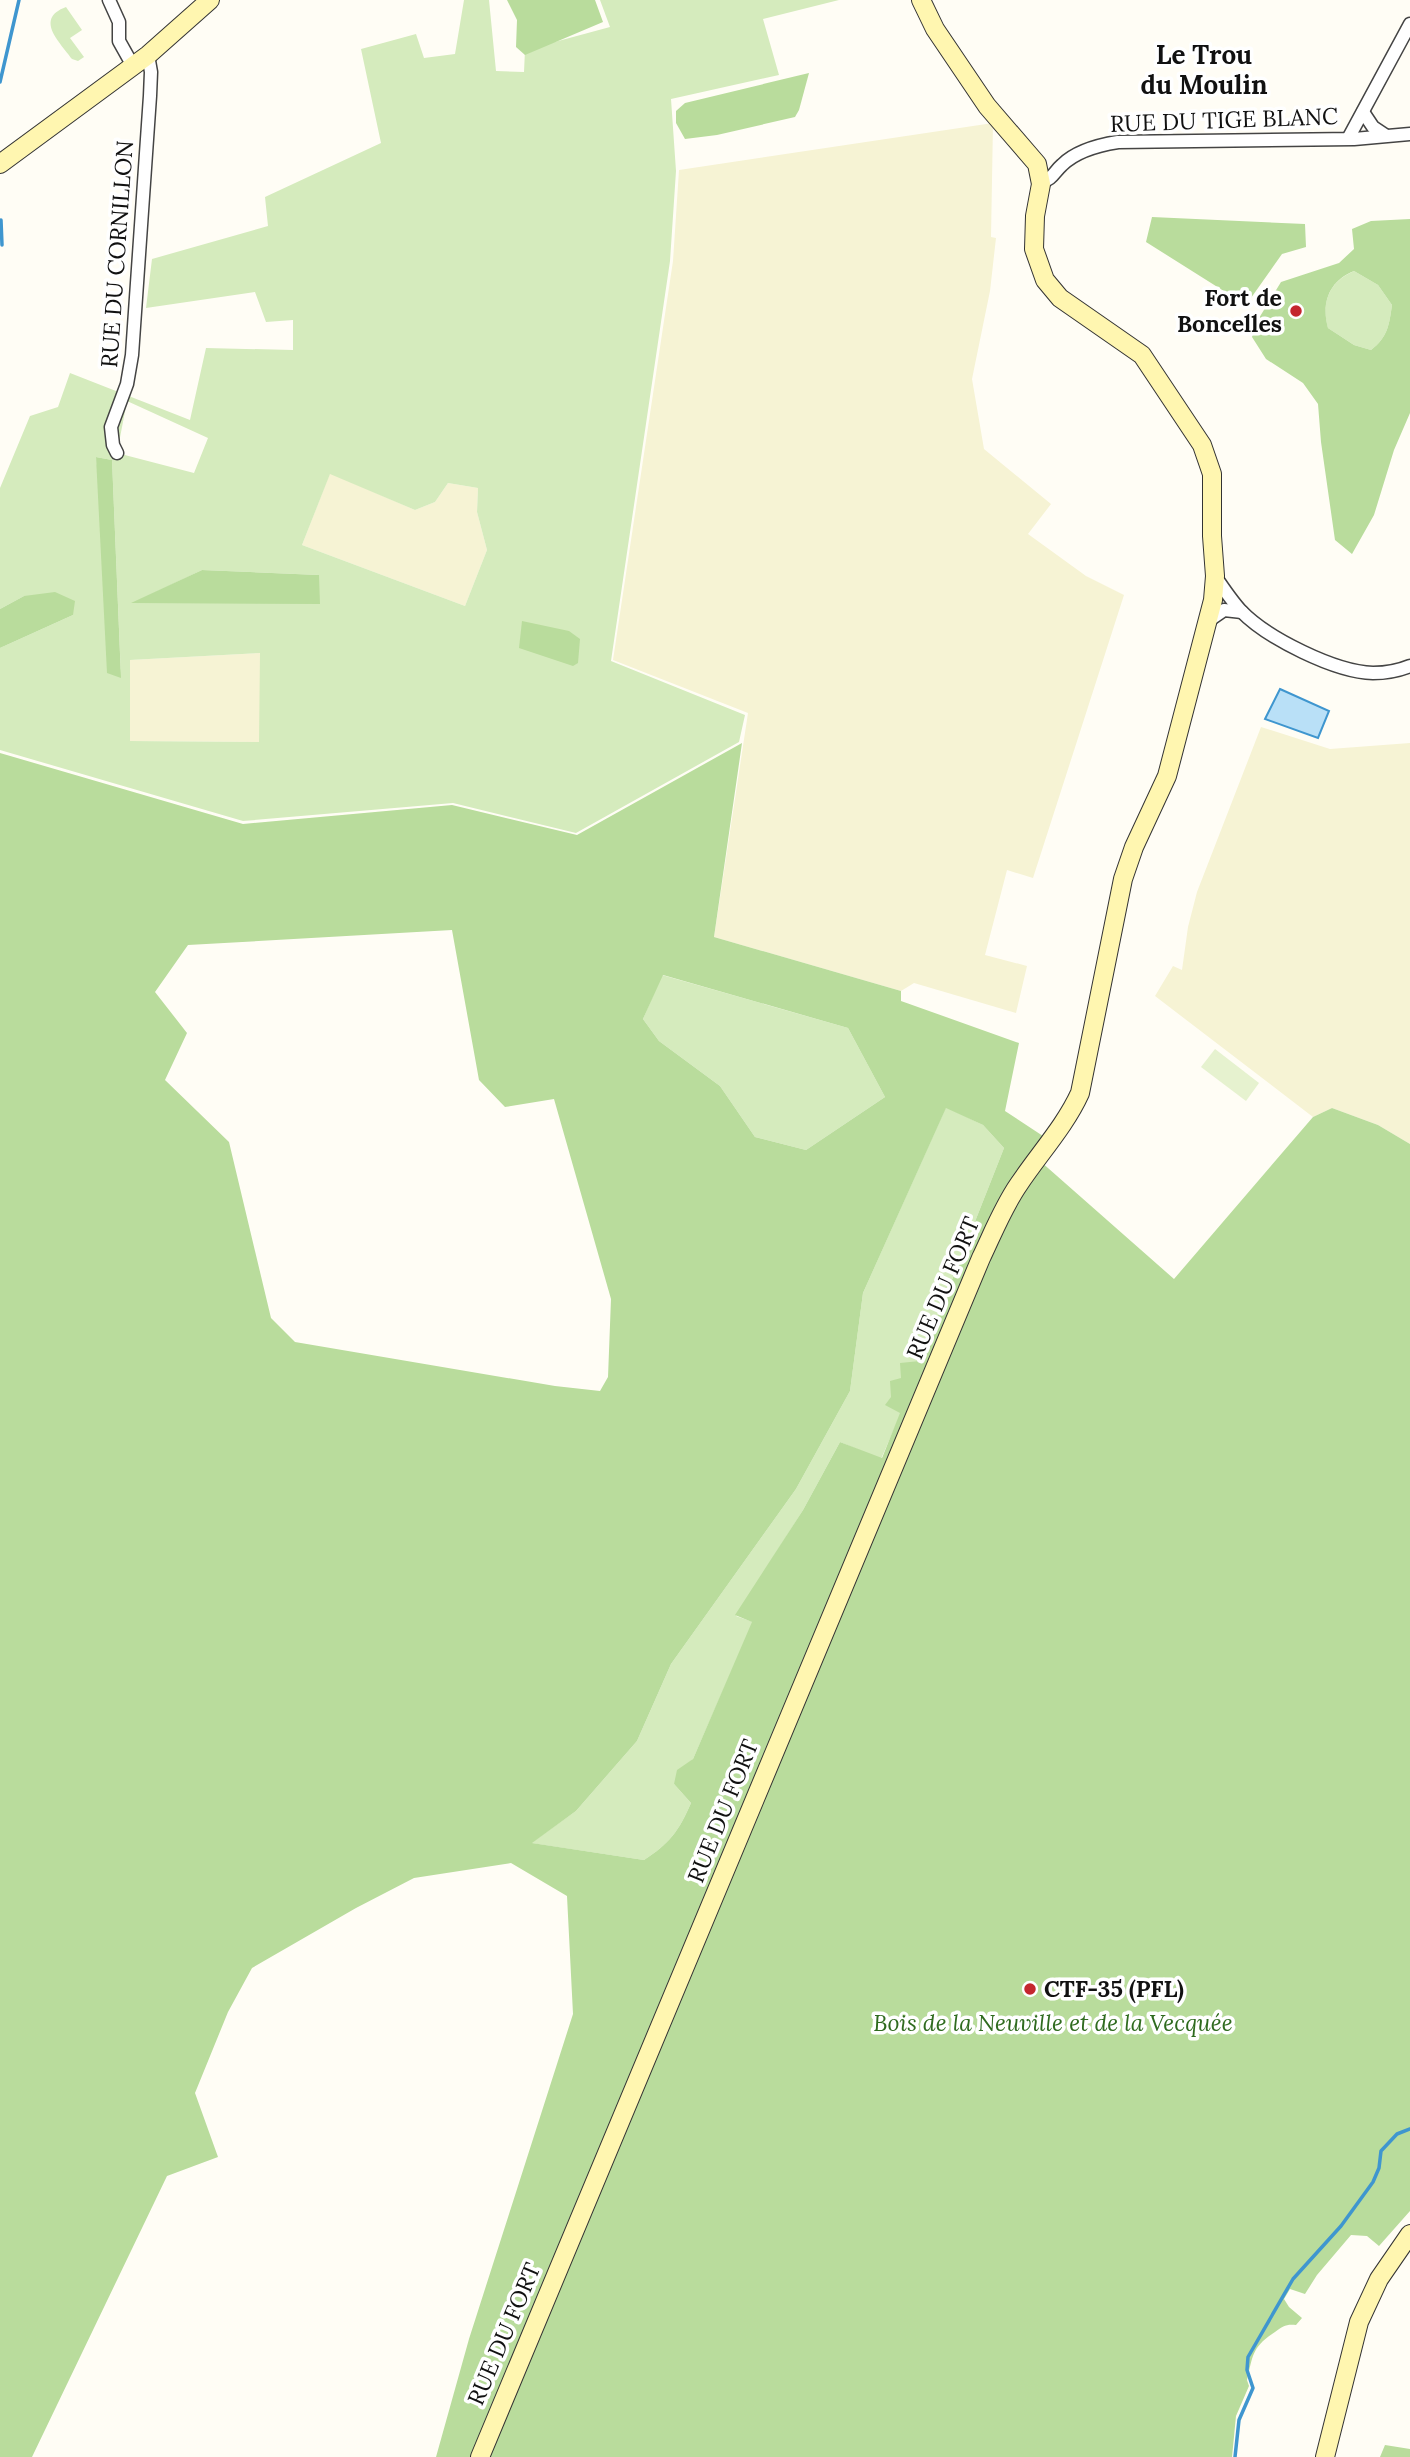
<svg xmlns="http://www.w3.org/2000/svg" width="1410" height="2457" viewBox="0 0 1410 2457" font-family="Lora,serif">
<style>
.farmland{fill:#f6f3d4}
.green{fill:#d5ebbd;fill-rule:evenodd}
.forest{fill:#b9dc9c;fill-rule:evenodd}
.pitch{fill:#e6f2cf}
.water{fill:#b9e0f7;stroke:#3f96cf;stroke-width:2}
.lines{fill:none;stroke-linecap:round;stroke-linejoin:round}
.stream{stroke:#3f96cf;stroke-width:3.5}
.street-casing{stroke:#444;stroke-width:15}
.secondary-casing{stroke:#333;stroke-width:20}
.street{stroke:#fff;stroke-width:12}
.secondary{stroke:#fff6b0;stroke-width:18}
.poi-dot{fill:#c4262e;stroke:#fff;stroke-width:2.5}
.labels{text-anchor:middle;stroke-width:7;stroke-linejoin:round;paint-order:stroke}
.street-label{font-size:23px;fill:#111;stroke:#fff}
.poi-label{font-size:23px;font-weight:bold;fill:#111;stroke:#fff;text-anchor:end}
.park-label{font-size:23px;font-style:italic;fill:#2f6b1f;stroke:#fff}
.quarter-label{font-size:26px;font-weight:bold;fill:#111;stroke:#fff}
</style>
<rect width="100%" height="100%" fill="#fffdf5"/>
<g class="farmland">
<polygon points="993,123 991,237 996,238 990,291 972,379 984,449 1051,504 1028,534 1086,576 1124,595 1033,878 1007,870 985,955 1027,966 1016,1013 914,983 901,991 714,937 748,713 613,660 673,261 679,170"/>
<polygon points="330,473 415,510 435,502 448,483 478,488 477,512 487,550 465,606 302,545"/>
<polygon points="260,653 260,742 129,741 130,660"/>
<polygon points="1261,727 1330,749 1410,743 1410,1144 1378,1125 1332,1108 1313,1117 1155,996 1173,966 1182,970 1188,927 1197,892"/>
</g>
<g class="green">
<path d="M464,0h25l7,71 28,1 1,-22 85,-23 -10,-27h239l-76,19 16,56 -108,24 5,72 -6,90 -59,400 134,54 -6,27 -163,91 -123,-30 -210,18 -243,-71v-102l73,-33 -49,-19 -24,13v-121l30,-72 28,-9 12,-34 120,47 16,-72 87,2v-30l-27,2 -11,-30 -109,16 6,-49 116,-33 -3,-29 116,-54 -20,-94 55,-15 8,24 31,-4zM127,401l81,37 -14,35 -77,-20zM96,457l16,3 9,217zM330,474l85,36 20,-8 13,-19 30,5 -1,24 10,38 -22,56 -163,-61zM202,570l117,5 -186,28zM260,653l-1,89 -129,-1v-81z"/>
<path d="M66,7l16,23 -12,8 14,19 -6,4 -6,-2c-12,-17 -38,-40 -6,-52z"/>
<path d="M1354,271l24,14 14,20c-3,20 -4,32 -21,45l-17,-5 -26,-17c-7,-26 1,-46 26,-57z"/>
<polygon points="662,975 848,1028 885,1097 806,1150 755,1137 720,1086 659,1041 643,1019"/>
<path d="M946,1107l37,18 21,23 -84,213 -19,17v35l-20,46 -41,-17 -37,68 -67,106 17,6 -60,137 -19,25 17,19c-12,28 -22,41 -47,57l-113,-17 45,-32 61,-70 34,-77 125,-175 54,-98 13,-98z"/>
</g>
<g class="forest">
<polygon points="507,0 595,0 603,22 525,55 516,47 517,20"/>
<polygon points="809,73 799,110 795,117 717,135 685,139 676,123 676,111 685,103"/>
<polygon points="1152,217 1305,224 1306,247 1282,254 1246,305 1146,242"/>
<path d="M1410,219v194l-16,37 -20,65 -22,39 -17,-14 -14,-98 -3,-38 -15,-21 -37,-24 -14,-22 4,-14 25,-41 58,-19 15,-14 -2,-20 19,-8zM1354,271l24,14 14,20c-3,20 -4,32 -21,45l-17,-5 -26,-17c-7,-25 1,-47 26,-57z"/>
<polygon points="96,457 112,460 121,678 107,673"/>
<polygon points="202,570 319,575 320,604 131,603"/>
<polygon points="55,592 75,601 73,615 0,648 0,609 24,596"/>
<polygon points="522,621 569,631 580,639 578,663 573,666 519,648"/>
<path d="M742,743l-28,194 187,54v10l118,42 -14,68 41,27 -34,48 -539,1271h-37l33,-118 104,-325 -6,-118 -56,-33 -97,15 -58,30 -104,60 -24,44 -33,81 23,64 -51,19 -135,281h-32v-1704l243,71 209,-19 125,30zM452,930l27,150 26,27 49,-8 57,200 -3,78 -8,14 -45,-5 -260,-44 -24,-24 -42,-176 -64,-62 22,-47 -32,-41 33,-47zM663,975l185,53 37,69 -79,53 -51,-13 -35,-51 -61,-45 -16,-22zM946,1108l37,17 21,23 -84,213 -20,2 1,15 -11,3 1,16 -6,8 15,8 -18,45 -42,-16 -37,68 -68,105 17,7 -59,137 -16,11 -3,14 17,19c-12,28 -22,41 -47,57l-112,-17 44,-32 61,-70 34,-77 125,-175 54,-98 13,-98z"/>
<path d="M1332,1108l46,17 32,19v1067l-31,35 -12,-10 -16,-1 -34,40 -12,19 -15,-5 -6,10 5,8 13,11 -6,7c-10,-1 -13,1 -21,7 -23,15 -22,23 -28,48l2,6 -13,30 -4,41h-746l509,-1219 45,-77 134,118 139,-162z"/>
<polygon points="1385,2445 1410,2449 1410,2457 1380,2457"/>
</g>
<polygon class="pitch" points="1215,1049 1259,1083 1246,1101 1201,1067"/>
<polygon class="water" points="1280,689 1329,711 1318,738 1265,719"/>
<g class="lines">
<g class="stream">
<polyline points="0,82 19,0"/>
<polyline points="1,220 2,245"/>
<polyline points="1235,2457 1239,2420 1253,2388 1247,2370 1248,2357 1293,2279 1341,2226 1373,2182 1379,2168 1381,2151 1397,2134 1410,2129"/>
</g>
<defs>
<g id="street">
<polyline points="109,0 119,22 119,41 133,66"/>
<polyline points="1363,112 1373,127 1385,135"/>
<polyline points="1349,137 1410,24"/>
<path d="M1041,182c11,-2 13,-10 21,-17 14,-14 37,-20 56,-23l236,-3 56,-5"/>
<polyline points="117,453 113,445 111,427 127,384 132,355 150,96 151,72 148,55"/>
<path d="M1215,576c8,12 16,24 26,35 26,27 94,61 132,62 13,0 25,-2 37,-7"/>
<polyline points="1208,621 1224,610 1242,612"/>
</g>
<g id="secondary">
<polyline points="0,164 148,55 210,0"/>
<path d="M480,2457l501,-1199c12,-25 22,-51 38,-74 20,-30 46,-58 61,-91l43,-214 11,-32 33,-71 46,-176 2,-24 -3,-40v-62l-10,-29 -60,-90 -82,-57 -15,-18 -11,-31 1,-33 6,-32 -4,-20 -50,-58 -52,-77 -14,-29"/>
<polyline points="1325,2457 1359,2322 1379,2279 1410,2234"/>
</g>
</defs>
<use href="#street" class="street-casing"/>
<use href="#secondary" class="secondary-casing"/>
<use href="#street" class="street"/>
<use href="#secondary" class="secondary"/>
</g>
<g class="poi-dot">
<circle cx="1296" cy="311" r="7"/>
<circle cx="1030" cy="1989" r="7"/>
</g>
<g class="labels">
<g class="street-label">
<text transform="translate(1224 120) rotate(-2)" y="8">RUE DU TIGE BLANC</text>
<text transform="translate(117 254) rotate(-86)" y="8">RUE DU CORNILLON</text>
<text transform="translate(943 1288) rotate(-67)" y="8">RUE DU FORT</text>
<text transform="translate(723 1811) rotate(-68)" y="8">RUE DU FORT</text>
<text transform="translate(504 2334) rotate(-67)" y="8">RUE DU FORT</text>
</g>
<g class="poi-label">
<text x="1282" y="306">Fort de<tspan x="1282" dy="26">Boncelles</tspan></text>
<text x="1044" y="1997" text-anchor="start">CTF-35 (PFL)</text>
</g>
<g class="park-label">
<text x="1053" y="2031">Bois de la Neuville et de la Vecquée</text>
</g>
<g class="quarter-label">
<text x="1204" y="64">Le Trou<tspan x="1204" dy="30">du Moulin</tspan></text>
</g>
</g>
</svg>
